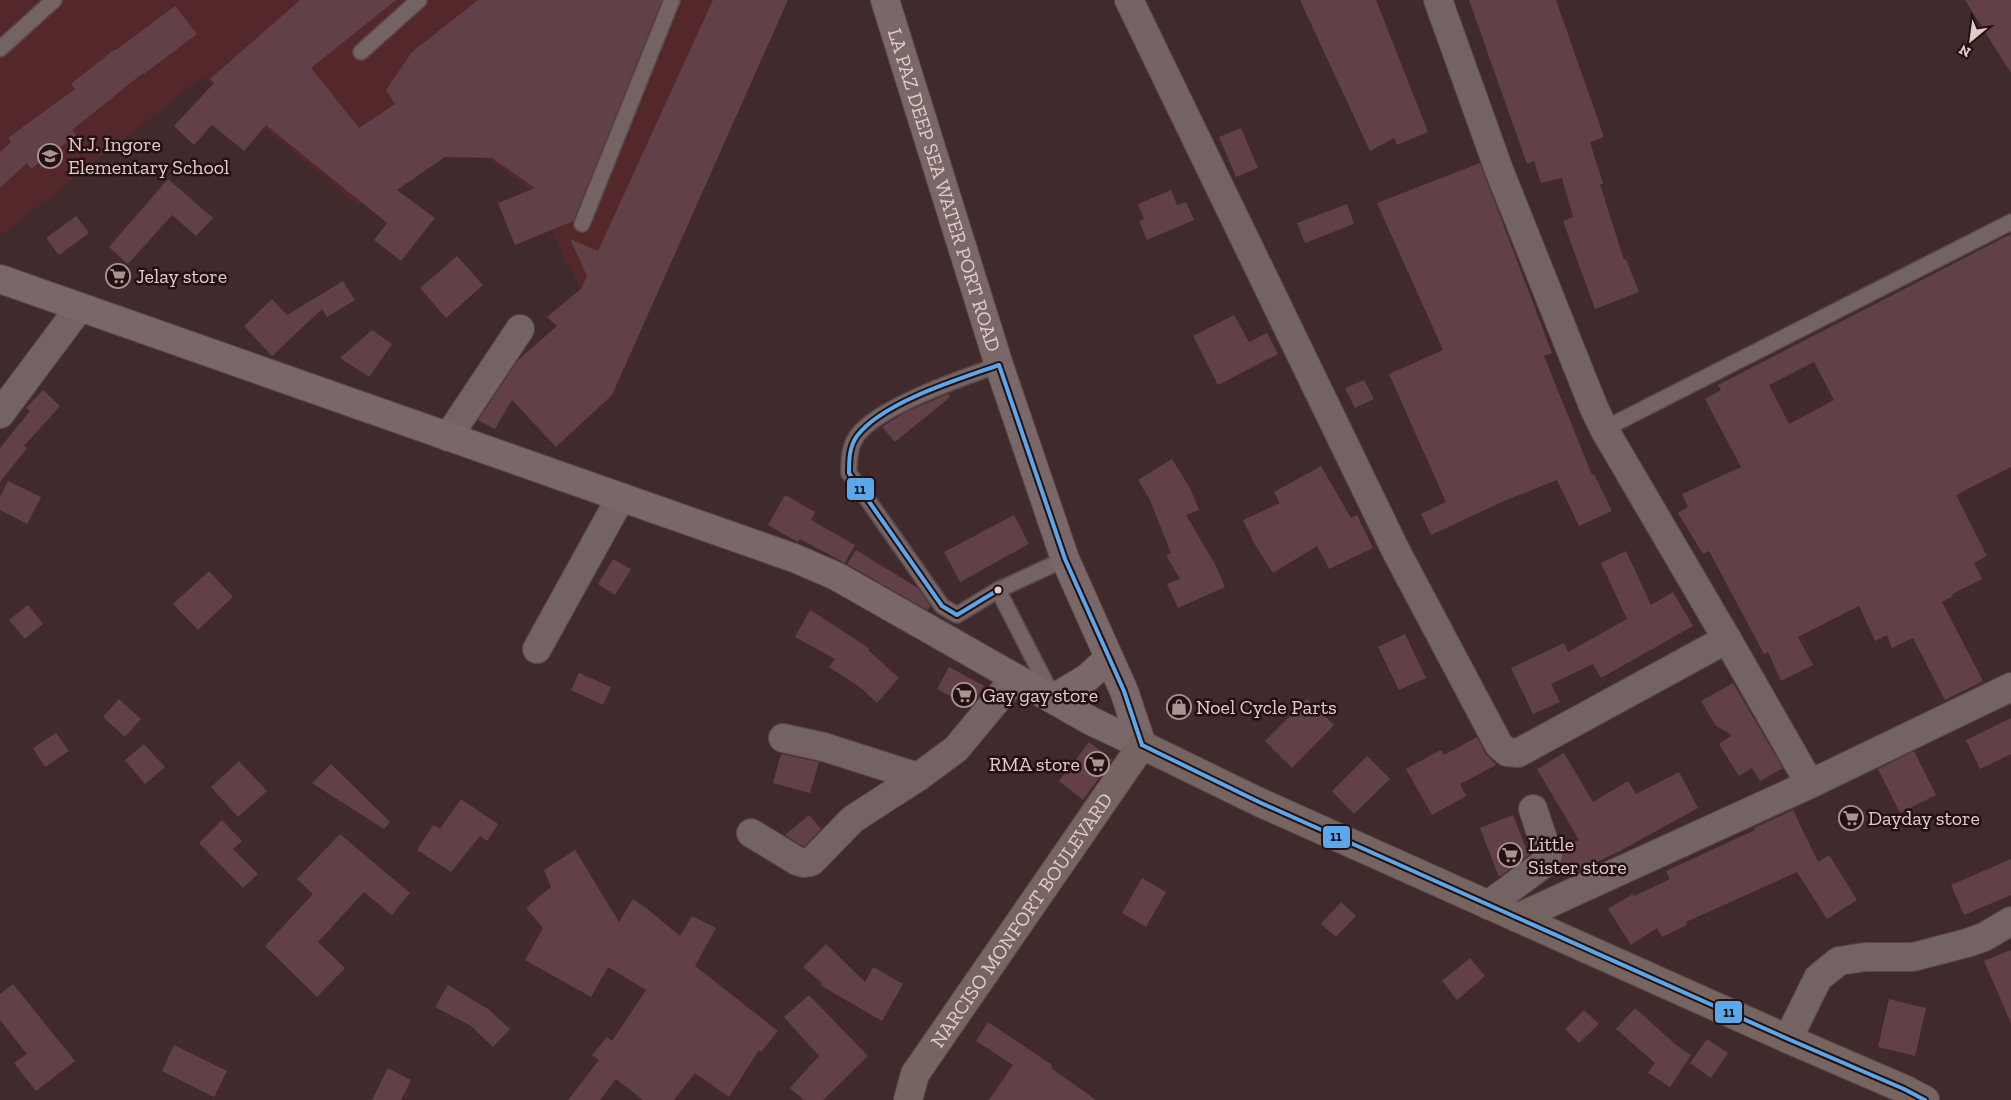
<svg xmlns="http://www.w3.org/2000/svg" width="2011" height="1100" viewBox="0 0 2011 1100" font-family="'Zilla Slab',serif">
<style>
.built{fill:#54282b}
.building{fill:#614147;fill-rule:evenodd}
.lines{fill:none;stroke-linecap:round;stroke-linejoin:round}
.lane-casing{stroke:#5b4749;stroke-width:18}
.street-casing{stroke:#5b4749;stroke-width:30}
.secondary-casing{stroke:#5b4749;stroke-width:30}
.primary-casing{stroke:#5b4749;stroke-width:30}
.lane{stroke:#746363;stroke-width:15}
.street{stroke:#746363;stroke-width:28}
.secondary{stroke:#796867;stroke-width:28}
.primary{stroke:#766460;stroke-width:28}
.bus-1-casing{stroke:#231112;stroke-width:8}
.bus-1{stroke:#5aa8eb;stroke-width:4}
.bus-dot{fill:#e5cacb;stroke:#231112;stroke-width:2}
.labels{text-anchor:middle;stroke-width:5;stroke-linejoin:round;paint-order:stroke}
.poi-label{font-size:20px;fill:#e5cacb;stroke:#231112;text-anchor:start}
.street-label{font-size:20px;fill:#e5cacb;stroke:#231112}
.line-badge{stroke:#231112;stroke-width:2}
.pale-badge-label{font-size:14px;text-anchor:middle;font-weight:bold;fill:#111}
</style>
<rect width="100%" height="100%" fill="#402a2c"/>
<polygon class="built" points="0,0 776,0 608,377 547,317 581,289 563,256 536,194 483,155 438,151 358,205 202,77 0,236"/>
<g class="building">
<polygon points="300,0 396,0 311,68 359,128 395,104 386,90 412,52 478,0 662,0 573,221 515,245 498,203 535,188 492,158 445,157 397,190 435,218 401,261 374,240 387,223 266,125 244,151 212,125 194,145 174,126 214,83 210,79"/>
<polygon points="713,0 788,0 612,395 556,447 512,400 495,429 478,420 518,360 557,326 547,317 581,289 587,276 570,239 598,251"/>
<polygon points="1300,0 1376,0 1428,132 1397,145 1394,138 1370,151"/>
<polygon points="1469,0 1556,0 1604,137 1590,142 1603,184 1600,184 1624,260 1626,259 1639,292 1595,309 1563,221 1573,217 1562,178 1541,183 1534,161 1527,164"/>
<polygon points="1965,0 2011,0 2011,73"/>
<polygon points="175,6 197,34 144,74 143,73 72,130 76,135 31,169 27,163 0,188 0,152 11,142 8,138 75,89 71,84 115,49 116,50"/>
<polygon points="1241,128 1258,168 1236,177 1219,137"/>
<polygon points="1480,163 1552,353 1544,356 1592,475 1594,474 1612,511 1579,526 1557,480 1504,501 1431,535 1421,514 1446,502 1389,374 1443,350 1377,203"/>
<polygon points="168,179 213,218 196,236 172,215 128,264 109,247"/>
<polygon points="1171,190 1177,205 1186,202 1194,220 1147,240 1139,221 1144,219 1138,204"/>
<polygon points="1347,204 1354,224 1305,243 1297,223"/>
<polygon points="76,216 89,233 59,255 46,238"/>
<path d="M2011,234v233l-55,28 31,61 -13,7 8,16 -30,15 1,2 -11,6 41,79 -38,19 -32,-62 -21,10 -5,-13 -12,6 -16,-35 -61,31 15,28 -32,16 -13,-29 -4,2 -55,-103 -6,3 -25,-41 10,-6 -6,-13 59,-27 -36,-68 16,-9 -3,-5zM1814,362l20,38 -45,24 -20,-39z"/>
<polygon points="457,256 483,285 446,318 420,288"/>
<polygon points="343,281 355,300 327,317 322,309 272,356 244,326 272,299 287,315"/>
<polygon points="1234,315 1249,342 1267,333 1278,354 1218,385 1193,336"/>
<polygon points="372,330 392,344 369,377 340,358"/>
<polygon points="1364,380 1374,399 1355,408 1345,388"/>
<polygon points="43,390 60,406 24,446 27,448 0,482 0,448 30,411 26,408"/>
<polygon points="948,394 950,397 895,442 882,427 906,412"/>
<polygon points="1172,459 1190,488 1199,510 1186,515 1216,566 1225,587 1178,608 1167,584 1180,579 1166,555 1171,553 1150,500 1138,480"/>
<polygon points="1321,466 1351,518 1357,515 1373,548 1329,569 1317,546 1273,573 1254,543 1243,520 1280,503 1274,492"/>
<polygon points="8,481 41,497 27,524 0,510 0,497"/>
<polygon points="785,495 815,512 811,520 855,545 845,563 800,539 798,542 768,525"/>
<polygon points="1014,515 1029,544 960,582 944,552"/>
<polygon points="856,550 918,588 930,606 927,610 847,564"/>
<polygon points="1626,551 1651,605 1673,592 1693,626 1601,678 1593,664 1551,684 1560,702 1533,714 1511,668 1564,643 1568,652 1627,619 1601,563"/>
<polygon points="613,559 631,569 615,595 598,584"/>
<polygon points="209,571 233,597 198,630 173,604"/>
<polygon points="28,605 43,624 25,639 9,620"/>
<polygon points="810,610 869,648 868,650 899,678 877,703 861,688 829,667 835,659 795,637"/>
<polygon points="1405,634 1426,678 1399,690 1378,647"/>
<polygon points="949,667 984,686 971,707 937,689"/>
<polygon points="579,673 611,687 603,705 571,690"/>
<polygon points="1733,683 1783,768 1760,781 1752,768 1739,776 1719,744 1732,735 1716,726 1701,701"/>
<polygon points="119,699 141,719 125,737 103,717"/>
<polygon points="1307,699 1334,725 1292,768 1265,741"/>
<polygon points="2011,718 2011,754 1980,769 1966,740"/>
<polygon points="56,733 69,751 45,767 33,748"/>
<polygon points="1477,737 1485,753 1496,765 1460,784 1466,796 1432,815 1406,769 1441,750 1444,755"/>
<polygon points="1089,742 1112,760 1083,800 1059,781"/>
<polygon points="144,744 165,767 145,784 125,760"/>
<polygon points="1914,751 1936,795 1900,813 1878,769"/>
<polygon points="1564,753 1593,802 1628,781 1636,794 1679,772 1698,808 1620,851 1569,875 1562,864 1562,847 1579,840 1537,769"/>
<polygon points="781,754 819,762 810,793 773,783"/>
<polygon points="1367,756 1390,779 1354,814 1332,791"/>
<polygon points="239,761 267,791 238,817 211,787"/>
<polygon points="331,764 390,822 384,829 312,783"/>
<polygon points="461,799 498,824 487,841 480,836 451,872 417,850 433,825 440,829"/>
<polygon points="1793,810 1818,862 1829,855 1857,900 1827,919 1797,872 1686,922 1687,925 1662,937 1657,928 1631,945 1608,909 1633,894 1634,896 1670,879 1666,871 1755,830 1754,828"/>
<polygon points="809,815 821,829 804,847 785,835"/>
<polygon points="1513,815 1529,855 1499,877 1480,828"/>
<polygon points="222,820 242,841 233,849 258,874 243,888 199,843"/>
<polygon points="340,834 410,893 392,915 364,892 318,942 345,968 317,997 265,946 313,894 297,879"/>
<polygon points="575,850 619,922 633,899 645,907 680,936 692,916 716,928 695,966 778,1031 761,1052 759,1050 729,1097 695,1073 674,1100 643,1100 616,1079 600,1100 568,1100 599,1060 592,1055 607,1037 612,1041 646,990 608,967 591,997 525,960 543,928 526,908 551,887 544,870"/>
<polygon points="2011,859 2011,895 1964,915 1951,885"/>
<polygon points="1142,878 1166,892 1146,927 1122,913"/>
<polygon points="1341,902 1356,916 1336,937 1321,924"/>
<polygon points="826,944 865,982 873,967 903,984 882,1021 820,985 822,983 803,967"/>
<polygon points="2011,950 2011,1023 1984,961"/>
<polygon points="1470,958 1485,976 1457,1000 1442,981"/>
<polygon points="13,984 75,1061 36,1091 14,1063 27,1054 0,1020 0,994"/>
<polygon points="448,985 488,1009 510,1029 493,1047 471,1026 435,1007"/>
<polygon points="809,995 868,1056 823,1100 804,1100 790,1088 819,1056 784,1017"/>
<polygon points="1889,999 1926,1008 1915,1056 1878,1047"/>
<polygon points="1635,1008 1676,1045 1691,1055 1670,1087 1648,1073 1655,1063 1616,1029"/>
<polygon points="1584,1010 1599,1024 1579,1043 1565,1029"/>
<polygon points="988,1022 1052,1065 1051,1068 1096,1100 989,1100 1013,1065 976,1041"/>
<polygon points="1707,1039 1728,1053 1711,1078 1690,1063"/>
<polygon points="174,1045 227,1071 214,1097 162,1071"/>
<polygon points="388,1068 411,1080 401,1100 372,1100"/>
</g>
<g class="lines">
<defs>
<g id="lane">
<polyline points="0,49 54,0"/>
<polyline points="361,52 419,0"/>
<polyline points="582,224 672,0"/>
<path d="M999,365c-35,12 -122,42 -142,71 -8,11 -8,25 -8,37l93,133 15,9 41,-25 67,-31"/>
<polyline points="1604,429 2011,222"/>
<polyline points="998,590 1052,695"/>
</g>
<g id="street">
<polyline points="1129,0 1396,551 1499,745 1507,752 1518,753 1727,639 1604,429 1594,408 1499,170 1438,0"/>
<polyline points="0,414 80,307"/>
<polyline points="448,437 520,329"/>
<polyline points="1727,639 1810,784"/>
<polyline points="537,649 621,497"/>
<polyline points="783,738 824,747 918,777"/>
<polyline points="751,833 797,861 804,863 811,862 853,819 918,777 956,749 1015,678"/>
<polyline points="1488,905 1546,862 1548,854 1533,809"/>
<polyline points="1517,918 1810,784 2011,687"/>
<polyline points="1788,1039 1818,978 1839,961 1865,957 1913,957 1967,943 1984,937 2011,921"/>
</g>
<g id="secondary">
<path id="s1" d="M885,0l114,365 66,194 59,132 18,54"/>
<polyline points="0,279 794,558 836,576 1091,721 1142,745"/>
<polyline points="1054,698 1087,678 1109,658"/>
</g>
<g id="primary">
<path id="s2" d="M908,1100l7,-26 227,-329 117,57 529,237 116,50 21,11"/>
</g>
</defs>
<use href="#lane" class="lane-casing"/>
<use href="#street" class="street-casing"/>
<use href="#secondary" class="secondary-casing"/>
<use href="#primary" class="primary-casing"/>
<use href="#lane" class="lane"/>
<use href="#street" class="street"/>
<use href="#secondary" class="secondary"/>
<use href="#primary" class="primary"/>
<defs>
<g id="bus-1">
<path d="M998,590l-41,25 -15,-9 -93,-133c0,-12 0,-26 8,-37 26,-34 102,-57 142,-71l66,194 59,132 18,54"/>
<polyline points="1142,745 1259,802 1788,1039 1904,1089 1925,1100"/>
</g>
</defs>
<use href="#bus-1" class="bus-1-casing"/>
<use href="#bus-1" class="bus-1"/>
</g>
<defs>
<symbol id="school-ring" viewBox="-11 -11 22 22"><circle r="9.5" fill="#231112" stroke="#ab9293" stroke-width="1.5"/><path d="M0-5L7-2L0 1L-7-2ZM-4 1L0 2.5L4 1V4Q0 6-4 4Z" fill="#ab9293"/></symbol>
<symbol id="supermarket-ring" viewBox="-11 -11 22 22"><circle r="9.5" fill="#231112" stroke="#ab9293" stroke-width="1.5"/><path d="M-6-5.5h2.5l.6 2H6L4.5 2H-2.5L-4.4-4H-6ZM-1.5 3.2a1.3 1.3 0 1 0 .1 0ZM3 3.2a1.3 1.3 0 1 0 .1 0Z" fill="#ab9293"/></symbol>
<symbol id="shop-ring" viewBox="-11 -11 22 22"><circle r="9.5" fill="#231112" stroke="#ab9293" stroke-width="1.5"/><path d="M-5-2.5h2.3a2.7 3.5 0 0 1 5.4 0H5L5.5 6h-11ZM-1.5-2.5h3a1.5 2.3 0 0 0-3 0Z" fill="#ab9293"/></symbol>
</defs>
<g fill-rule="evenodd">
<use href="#school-ring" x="36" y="142" width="28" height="28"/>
<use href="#supermarket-ring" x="104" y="262" width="28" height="28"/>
<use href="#supermarket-ring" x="950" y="681" width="28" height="28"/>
<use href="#shop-ring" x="1165" y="693" width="28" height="28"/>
<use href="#supermarket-ring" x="1083" y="750" width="28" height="28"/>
<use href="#supermarket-ring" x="1837" y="804" width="28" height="28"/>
<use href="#supermarket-ring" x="1496" y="841" width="28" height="28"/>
</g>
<circle class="bus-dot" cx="998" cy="590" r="4.5"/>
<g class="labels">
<g class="poi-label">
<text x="68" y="151">N.J. Ingore<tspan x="68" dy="23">Elementary School</tspan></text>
<text x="136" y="283">Jelay store</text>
<text x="982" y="702">Gay gay store</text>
<text x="1196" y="714">Noel Cycle Parts</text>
<text x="1080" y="771" text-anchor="end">RMA store</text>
<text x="1868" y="825">Dayday store</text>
<text x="1528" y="851">Little<tspan x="1528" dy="23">Sister store</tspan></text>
</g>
<g class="street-label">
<text dy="7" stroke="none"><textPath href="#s1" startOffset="199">LA PAZ DEEP SEA WATER PORT ROAD</textPath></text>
<text dy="7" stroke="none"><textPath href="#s2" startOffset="214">NARCISO MONFORT BOULEVARD</textPath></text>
</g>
</g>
<g class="line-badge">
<rect x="846" y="477" width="29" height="24" rx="5" fill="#5aa8eb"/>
<rect x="1322" y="825" width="29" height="24" rx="5" fill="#5aa8eb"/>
<rect x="1714" y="1000" width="29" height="24" rx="5" fill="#5aa8eb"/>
</g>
<g class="pale-badge-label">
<text x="860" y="494">11</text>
<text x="1336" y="841">11</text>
<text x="1729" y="1017">11</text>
</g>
<g transform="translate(1971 40) rotate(209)" stroke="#231112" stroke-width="4" paint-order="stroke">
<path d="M0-4L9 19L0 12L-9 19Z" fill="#e5cacb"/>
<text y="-8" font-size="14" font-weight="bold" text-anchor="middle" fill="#e5cacb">N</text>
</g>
</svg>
